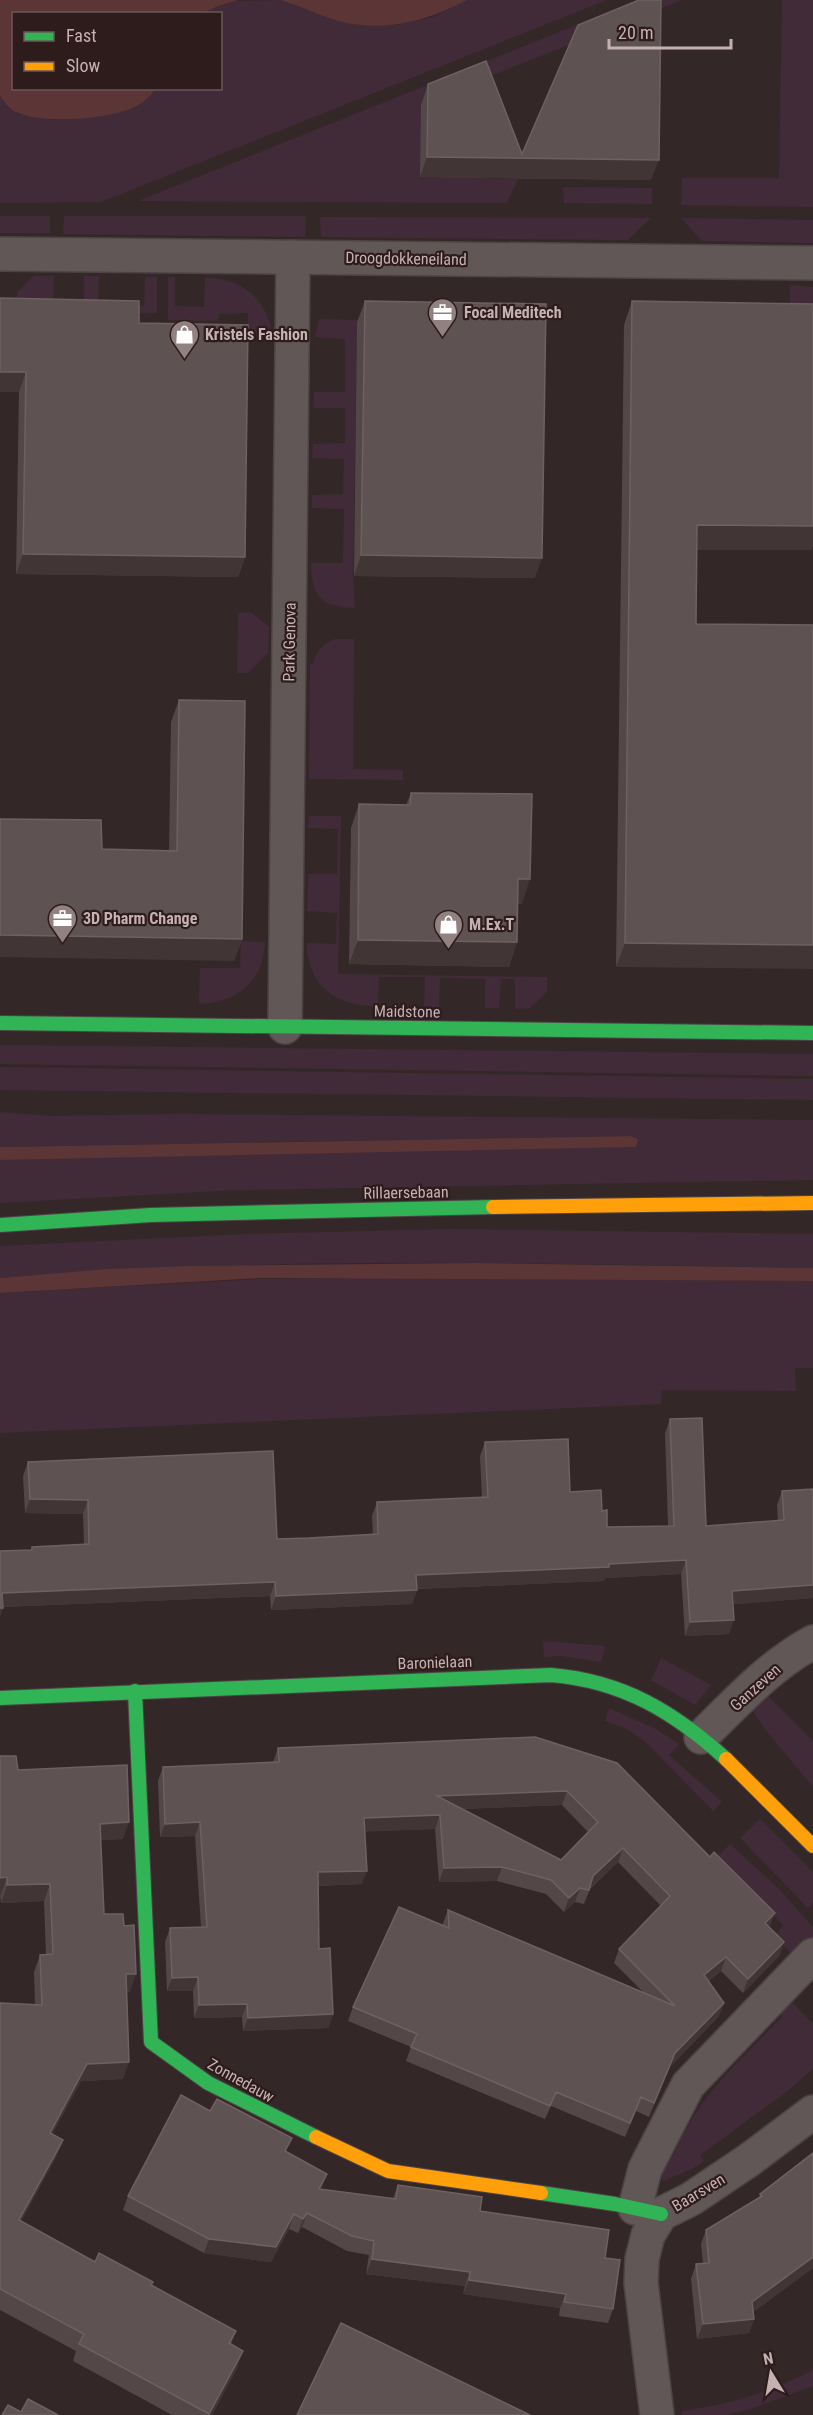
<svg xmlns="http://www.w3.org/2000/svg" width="813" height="2415" viewBox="0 0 813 2415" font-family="'Roboto Condensed',sans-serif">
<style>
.green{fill:#412b38}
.water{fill:#5c3536}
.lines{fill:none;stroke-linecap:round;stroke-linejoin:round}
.street-casing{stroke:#4d4344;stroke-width:36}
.fast-casing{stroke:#4d4344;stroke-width:16}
.slow-casing{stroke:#4d4344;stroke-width:16}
.street{stroke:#625757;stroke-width:33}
.fast{stroke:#30b455;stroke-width:14}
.slow{stroke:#ff9f0a;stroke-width:14}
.wall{fill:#534747;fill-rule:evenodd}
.shaded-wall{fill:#413536}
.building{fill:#5f5252;stroke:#6f6161;stroke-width:1.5;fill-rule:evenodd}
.labels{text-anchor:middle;stroke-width:4.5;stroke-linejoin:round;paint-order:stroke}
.street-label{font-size:16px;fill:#c5b1b1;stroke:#2e1b1b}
.poi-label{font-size:16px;font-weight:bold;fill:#c5b1b1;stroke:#2e1b1b;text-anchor:start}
</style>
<rect width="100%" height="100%" fill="#342728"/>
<g class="green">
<polygon points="280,0 341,21 359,25 396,25 433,17 467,0 607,0 101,202 0,203 0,96 9,108 19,114 53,120 82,118 126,110 135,107 156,89 220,88 220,14 203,13 233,1"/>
<polygon points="639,0 682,0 478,81 420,177 518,179 507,203 138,201"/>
<polygon points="782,0 813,0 813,207 681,205 682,178 779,178"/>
<polygon points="563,187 652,188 652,204 564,203"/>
<rect x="0" y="216" width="50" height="17"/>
<polygon points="64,216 306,216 305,237 63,234"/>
<polygon points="320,217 651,218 628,240 617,240 321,237"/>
<polygon points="681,218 813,220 813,243 702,241"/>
<polygon points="34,276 54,276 53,305 84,306 84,276 99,276 98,305 144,306 145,277 157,277 157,313 17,311 17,292"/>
<path d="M168,277h7v29l29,1 1,-29c36,-1 63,21 67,57h-24v-22l-29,1 -1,7 -50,-1z"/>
<polygon points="790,285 813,287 813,314 790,314"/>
<path d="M319,319l38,1 -4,256 2,32c-35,-1 -43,-12 -44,-45h32l1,-54 -32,-1v-13l31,-1 1,-35 -32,-1 1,-14 32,-1v-35h-32l1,-16h31v-53l-30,-2z"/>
<polygon points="250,612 269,626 268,653 248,673 237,673 238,613"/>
<path d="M335,639h19l-1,130 50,1v10l-94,-1 1,-115h3c3,-12 10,-21 22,-25z"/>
<path d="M309,816h32l-3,158 209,3v15l-17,16 -15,1v-30h-14l-2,29h-14v-29l-45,-1 -1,30 -15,-1 1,-30h-46l-1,29c-41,1 -71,-19 -71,-63l29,1 1,-31 -30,-2 1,-37h29l1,-45 -30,-1z"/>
<path d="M241,941l24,1c-1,39 -28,61 -66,62l1,-36h40z"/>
<polygon points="0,1045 813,1054 813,1076 0,1064"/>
<polygon points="0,1067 813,1079 813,1100 0,1090"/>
<polygon points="0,1112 49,1116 181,1114 813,1120 813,1180 237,1190 0,1203 0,1160 469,1149 630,1136 0,1147"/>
<path d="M451,1229l362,5v34c-271,-5 -543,-12 -813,10v-32l246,-12z"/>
<polygon points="394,1278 813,1281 813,1368 795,1368 796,1391 662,1390 661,1404 0,1433 0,1293 260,1279"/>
<polygon points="543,1641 605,1646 601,1662 562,1656 544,1657"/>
<polygon points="661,1658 711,1685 695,1705 651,1680"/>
<polygon points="767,1695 813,1741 813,1787 764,1728 753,1711"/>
<polygon points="609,1708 656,1729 679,1744 669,1755 722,1802 713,1811 647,1743 627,1729 605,1721"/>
<polygon points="760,1819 813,1872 813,1903 808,1908 740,1838"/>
<polygon points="730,1844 781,1891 813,1927 813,1943 798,1959 774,1937 783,1925 715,1859"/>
<path d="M790,2000l23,24v45l-28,24 -85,62 4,6 -12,8 -29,12 -7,-15 6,-14 11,4c25,-60 65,-94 109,-139l-8,-9z"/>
<path d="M813,2370v16l-65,24 -22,5h-44v-4c50,-7 86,-18 131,-41z"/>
</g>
<g class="water">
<path d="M0,0h238l-19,6 -16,7 -189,1v74l142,1c-6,7 -13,14 -21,18 -26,12 -92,18 -119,5 -7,-3 -11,-9 -16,-16z"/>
<path d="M280,0h187c-39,21 -81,32 -125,22 -22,-6 -41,-16 -62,-22z"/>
<polygon points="630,1136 638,1139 636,1147 0,1160 0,1147 6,1147"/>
<polygon points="474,1263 813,1268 813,1281 260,1278 0,1293 0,1278 108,1269 191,1266"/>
</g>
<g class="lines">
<defs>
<g id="street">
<polyline points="0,254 813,263"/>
<polyline points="285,1027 293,257"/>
<path d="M701,1737c35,-34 69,-72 112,-95"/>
<polyline points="635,2208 645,2169 688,2085 813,1955"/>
<polyline points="657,2415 641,2283 642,2259 648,2235 661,2214 691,2199 749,2160 813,2112"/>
</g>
<g id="fast">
<polyline points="0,1023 813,1033"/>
<polyline points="0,1225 151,1215 493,1207"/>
<polyline points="135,1691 151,2042 208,2083 316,2137"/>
<path d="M0,1698l551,-23c72,6 123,37 175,84"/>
<polyline points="541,2193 615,2204 661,2214"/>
</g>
<g id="slow">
<polyline points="493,1207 813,1203"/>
<polyline points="726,1759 813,1846"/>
<polyline points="316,2137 388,2171 541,2193"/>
</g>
</defs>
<use href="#street" class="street-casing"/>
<use href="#fast" class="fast-casing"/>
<use href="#slow" class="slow-casing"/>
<use href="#street" class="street"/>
<use href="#fast" class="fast"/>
<use href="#slow" class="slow"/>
</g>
<g class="wall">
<polygon points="428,84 522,154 651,180 420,177 421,105"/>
<polygon points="0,298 139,323 245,557 238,577 16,574 19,392 0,392"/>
<polygon points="365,301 535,578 354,576 357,322"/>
<polygon points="632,301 813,304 813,545 811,550 696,550 696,624 813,625 616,967 624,325"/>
<polygon points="179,700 242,939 234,961 102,849 169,851 171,722"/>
<polygon points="411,793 522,904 518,904 517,942 509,967 349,964 351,828 359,804 406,805"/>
<polygon points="670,1419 706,1526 778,1521 777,1505 782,1491 813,1489 813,1598 733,1604 729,1634 685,1636 681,1574 605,1578 604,1581 417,1589 412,1604 271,1610 270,1596 3,1607 0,1616 0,1551 31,1550 32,1547 84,1544 83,1514 25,1513 23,1476 28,1462 277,1539 373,1535 372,1516 377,1502 482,1498 480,1456 485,1442 602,1511 607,1527 668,1526 665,1433"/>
<path d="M535,1737l175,120 65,56 -6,14 15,15 -5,14 -36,37 -22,-22 -12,10 15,22 -5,13 -49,51 -21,50 -13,-6 -11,26 -74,-31 -6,13 -82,-34 -57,-24 5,-14 -63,-26 5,-14 90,-81v-3l5,-13 195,82 -29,-29 5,-14 42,-43 -43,-44 -28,27 -6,15 -9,-2 -11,10 -18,-18 -49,-13 -58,1 -4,-53 -70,2 -3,53 -44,2 1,63 14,65 -5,14 -85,3 -1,-14 -48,1 -1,-27h-26l-2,-49 5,-14 31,-1 -6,-91 -35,1 -2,-56 5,-14 110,-5 5,-14zM562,1805l26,27 -27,28 -99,-51z"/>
<polygon points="0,1756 18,1770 123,1839 101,1840 104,1914 124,1926 130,1992 126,1992 123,2079 81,2081 52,2134 63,2140 56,2157 21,2221 95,2262 152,2285 236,2331 231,2344 237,2368 212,2415 172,2415 73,2361 76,2351 0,2310 0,2003 35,2004 34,1972 40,1955 46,1955 44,1901 1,1903 0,1895"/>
<polygon points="287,2152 321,2189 393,2198 398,2185 480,2211 605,2258 613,2309 608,2323 559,2316 560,2308 463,2294 465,2286 366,2274 369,2255 347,2251 302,2227 298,2233 289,2229 271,2262 204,2253 123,2210 128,2196"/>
<polygon points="813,2153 813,2268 753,2312 754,2319 749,2333 697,2339 691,2279 696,2264 703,2264 701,2244 706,2230 758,2199 760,2194"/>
</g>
<g class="shaded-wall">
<polygon points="427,157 659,160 651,180 420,177"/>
<polygon points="0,372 26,372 19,392 0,392"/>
<polygon points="697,525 813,526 813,545 811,550 688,550"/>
<polygon points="23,554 245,557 238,577 16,574"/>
<polygon points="361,555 542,558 535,578 354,576"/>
<polygon points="518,879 530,879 522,904 510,903"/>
<polygon points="0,935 242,939 234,961 0,957"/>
<polygon points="358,940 517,942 509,967 349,964"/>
<polygon points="625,943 813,945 813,969 616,967"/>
<polygon points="30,1499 88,1500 83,1514 25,1513"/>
<polygon points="686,1560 681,1574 605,1578 604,1581 411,1589 416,1575"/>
<polygon points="275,1582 270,1596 0,1607 2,1593"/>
<polygon points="813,1585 813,1598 727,1605 732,1591"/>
<polygon points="417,1590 412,1604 271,1610 276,1596"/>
<polygon points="0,1608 3,1608 0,1616"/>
<polygon points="734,1620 729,1634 685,1636 690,1622"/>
<polygon points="567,1791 562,1805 432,1810 437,1796"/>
<polygon points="440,1815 435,1829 359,1832 364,1818"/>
<polygon points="129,1822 123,1839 94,1841 100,1824"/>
<polygon points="200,1822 195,1836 160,1837 165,1824"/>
<polygon points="623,1848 618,1862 588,1890 593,1876"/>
<polygon points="502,1867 497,1881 439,1882 444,1868"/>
<polygon points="367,1871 362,1884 313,1886 318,1872"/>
<polygon points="7,1877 1,1895 0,1895 0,1878"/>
<polygon points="50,1884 44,1901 1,1903 7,1885"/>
<polygon points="580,1888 575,1902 564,1912 569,1898"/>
<polygon points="775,1913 770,1926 760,1937 765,1923"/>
<polygon points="784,1942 779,1956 743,1993 748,1979"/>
<polygon points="726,1957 721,1971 699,1989 704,1975"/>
<polygon points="126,1974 136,1974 130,1992 120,1992"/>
<polygon points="198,1977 193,1991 167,1991 172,1978"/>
<polygon points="724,2003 719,2016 670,2067 649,2117 675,2053"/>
<polygon points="247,2004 242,2017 194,2018 199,2005"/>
<polygon points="333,2014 328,2028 243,2031 248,2018"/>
<polygon points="129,2062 123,2079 81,2081 44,2150 50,2133 87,2064"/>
<polygon points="63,2140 56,2157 13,2237 19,2220"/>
<polygon points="327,2174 322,2188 314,2203 319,2189"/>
<polygon points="307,2213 302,2227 298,2233 303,2219"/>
<polygon points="294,2214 289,2229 271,2262 204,2253 209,2239"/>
<polygon points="813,2257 813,2268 747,2316 752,2302"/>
<polygon points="372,2259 470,2272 465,2286 366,2274"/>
<polygon points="469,2280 566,2294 560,2308 463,2294"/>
<polygon points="754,2319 749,2333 697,2339 703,2324"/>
<polygon points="243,2351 237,2368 212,2415 209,2415"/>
</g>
<g class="building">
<polygon points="639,0 661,0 659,160 427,157 428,84 486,61 522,154 578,25"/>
<polygon points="0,298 139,301 139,323 248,325 245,557 23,554 26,372 0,372"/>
<polygon points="365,301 546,304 542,558 361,555"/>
<polygon points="632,301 813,304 813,526 697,525 696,624 813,625 813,945 625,943"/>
<polygon points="179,700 245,701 242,939 0,935 0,819 101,820 102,849 177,851"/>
<polygon points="411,793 532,794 530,879 518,879 517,942 358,940 359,804 410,805"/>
<polygon points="702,1418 706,1526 784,1520 782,1491 813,1489 813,1585 732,1591 734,1620 690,1622 686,1560 609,1564 609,1567 416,1575 417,1590 276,1596 275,1582 2,1593 3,1608 0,1608 0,1551 32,1550 32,1547 89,1544 88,1500 30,1499 28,1462 273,1451 277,1539 309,1538 378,1534 377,1502 488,1497 485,1442 568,1439 570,1492 601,1490 602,1511 607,1510 607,1527 674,1526 670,1419"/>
<path d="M535,1737l82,26 93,94 4,-5 61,61 -10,10 19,19 -36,37 -22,-22 -22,18 20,28 -49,50 -21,50 -13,-6 -11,26 -74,-31 -6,14 -82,-35 -57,-24 6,-13 -64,-27 46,-100 50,21 -1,-18 227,96 -56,-57 51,-53 -47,-48 -30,28 -4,14 -9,-2 -11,10 -18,-18 -49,-13 -58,1 -4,-53 -76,3 3,53 -49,1 1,77 11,-1 3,66 -85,4 -1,-14 -48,1 -1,-28 -26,1 -2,-50 37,-1 -7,-105 -35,2 -2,-57 116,-5 -1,-14zM567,1791l31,31 -37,38 -124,-64z"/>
<polygon points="0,1756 16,1756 18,1770 127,1765 129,1822 100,1824 104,1914 123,1914 124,1926 134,1925 136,1974 126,1974 129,2062 87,2064 50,2133 63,2140 19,2220 95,2262 99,2253 153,2282 151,2285 236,2331 229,2343 243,2351 209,2414 79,2344 84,2334 0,2289 0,2003 42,2005 40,1955 53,1954 50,1884 7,1885 7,1877 0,1878"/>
<polygon points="181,2095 210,2111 217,2099 292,2138 285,2151 327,2174 319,2189 396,2199 398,2185 482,2197 480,2211 609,2230 605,2258 620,2260 613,2309 564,2302 566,2294 469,2280 470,2272 372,2259 374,2241 352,2236 307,2213 303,2219 294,2214 276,2247 209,2239 128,2196"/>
<polygon points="813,2153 813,2257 752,2302 754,2319 703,2324 696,2264 709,2263 706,2230 762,2196 760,2194"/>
<polygon points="341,2323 530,2415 297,2415"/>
<polygon points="28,2399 58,2415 2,2415 8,2405 21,2412"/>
</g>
<defs>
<symbol id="office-pin" viewBox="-11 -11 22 30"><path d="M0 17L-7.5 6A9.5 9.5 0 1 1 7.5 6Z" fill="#928181" stroke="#2e1b1b"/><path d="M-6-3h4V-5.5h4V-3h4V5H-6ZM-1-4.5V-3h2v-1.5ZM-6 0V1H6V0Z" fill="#fff"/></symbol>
<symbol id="shop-pin" viewBox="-11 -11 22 30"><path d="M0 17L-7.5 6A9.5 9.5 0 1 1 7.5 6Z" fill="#928181" stroke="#2e1b1b"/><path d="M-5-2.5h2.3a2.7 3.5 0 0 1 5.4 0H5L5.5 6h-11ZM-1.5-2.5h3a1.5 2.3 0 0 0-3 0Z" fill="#fff"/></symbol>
</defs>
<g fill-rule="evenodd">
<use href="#office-pin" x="426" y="296" width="33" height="45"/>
<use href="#shop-pin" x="168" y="318" width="33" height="45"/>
<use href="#office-pin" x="46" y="902" width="33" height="45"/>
<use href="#shop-pin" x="432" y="908" width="33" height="45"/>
</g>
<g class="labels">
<g class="street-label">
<text transform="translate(406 258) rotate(1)" y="6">Droogdokkeneiland</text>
<text transform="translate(289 642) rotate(-89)" y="6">Park Genova</text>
<text transform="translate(407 1011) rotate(1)" y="6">Maidstone</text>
<text transform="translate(406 1192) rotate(-1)" y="6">Rillaersebaan</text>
<text transform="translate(435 1662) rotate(-2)" y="6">Baronielaan</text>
<text transform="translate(755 1687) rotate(-42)" y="6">Ganzeven</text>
<text transform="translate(241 2080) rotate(29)" y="6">Zonnedauw</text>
<text transform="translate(698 2192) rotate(-31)" y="6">Baarsven</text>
</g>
<g class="poi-label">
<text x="464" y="318">Focal Meditech</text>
<text x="205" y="340">Kristels Fashion</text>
<text x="83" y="924">3D Pharm Change</text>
<text x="469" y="930">M.Ex.T</text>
</g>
</g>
<rect x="12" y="12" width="210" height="78" fill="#2e1b1b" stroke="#6a5757" stroke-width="1.5"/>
<rect x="24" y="32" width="30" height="9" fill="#30b455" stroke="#6a5757" stroke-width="1.5"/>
<text x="66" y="42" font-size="18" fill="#c5b1b1">Fast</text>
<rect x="24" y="62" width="30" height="9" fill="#ff9f0a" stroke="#6a5757" stroke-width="1.5"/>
<text x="66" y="72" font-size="18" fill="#c5b1b1">Slow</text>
<g transform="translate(771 2373) rotate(349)" stroke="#2e1b1b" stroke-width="4.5" paint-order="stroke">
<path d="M0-4.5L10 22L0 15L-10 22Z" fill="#c5b1b1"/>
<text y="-9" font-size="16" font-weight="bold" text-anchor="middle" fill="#c5b1b1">N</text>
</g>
<path d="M609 39v9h122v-9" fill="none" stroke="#c5b1b1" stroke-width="3"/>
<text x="618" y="39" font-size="18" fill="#c5b1b1" stroke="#2e1b1b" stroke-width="4.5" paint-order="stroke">20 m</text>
</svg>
